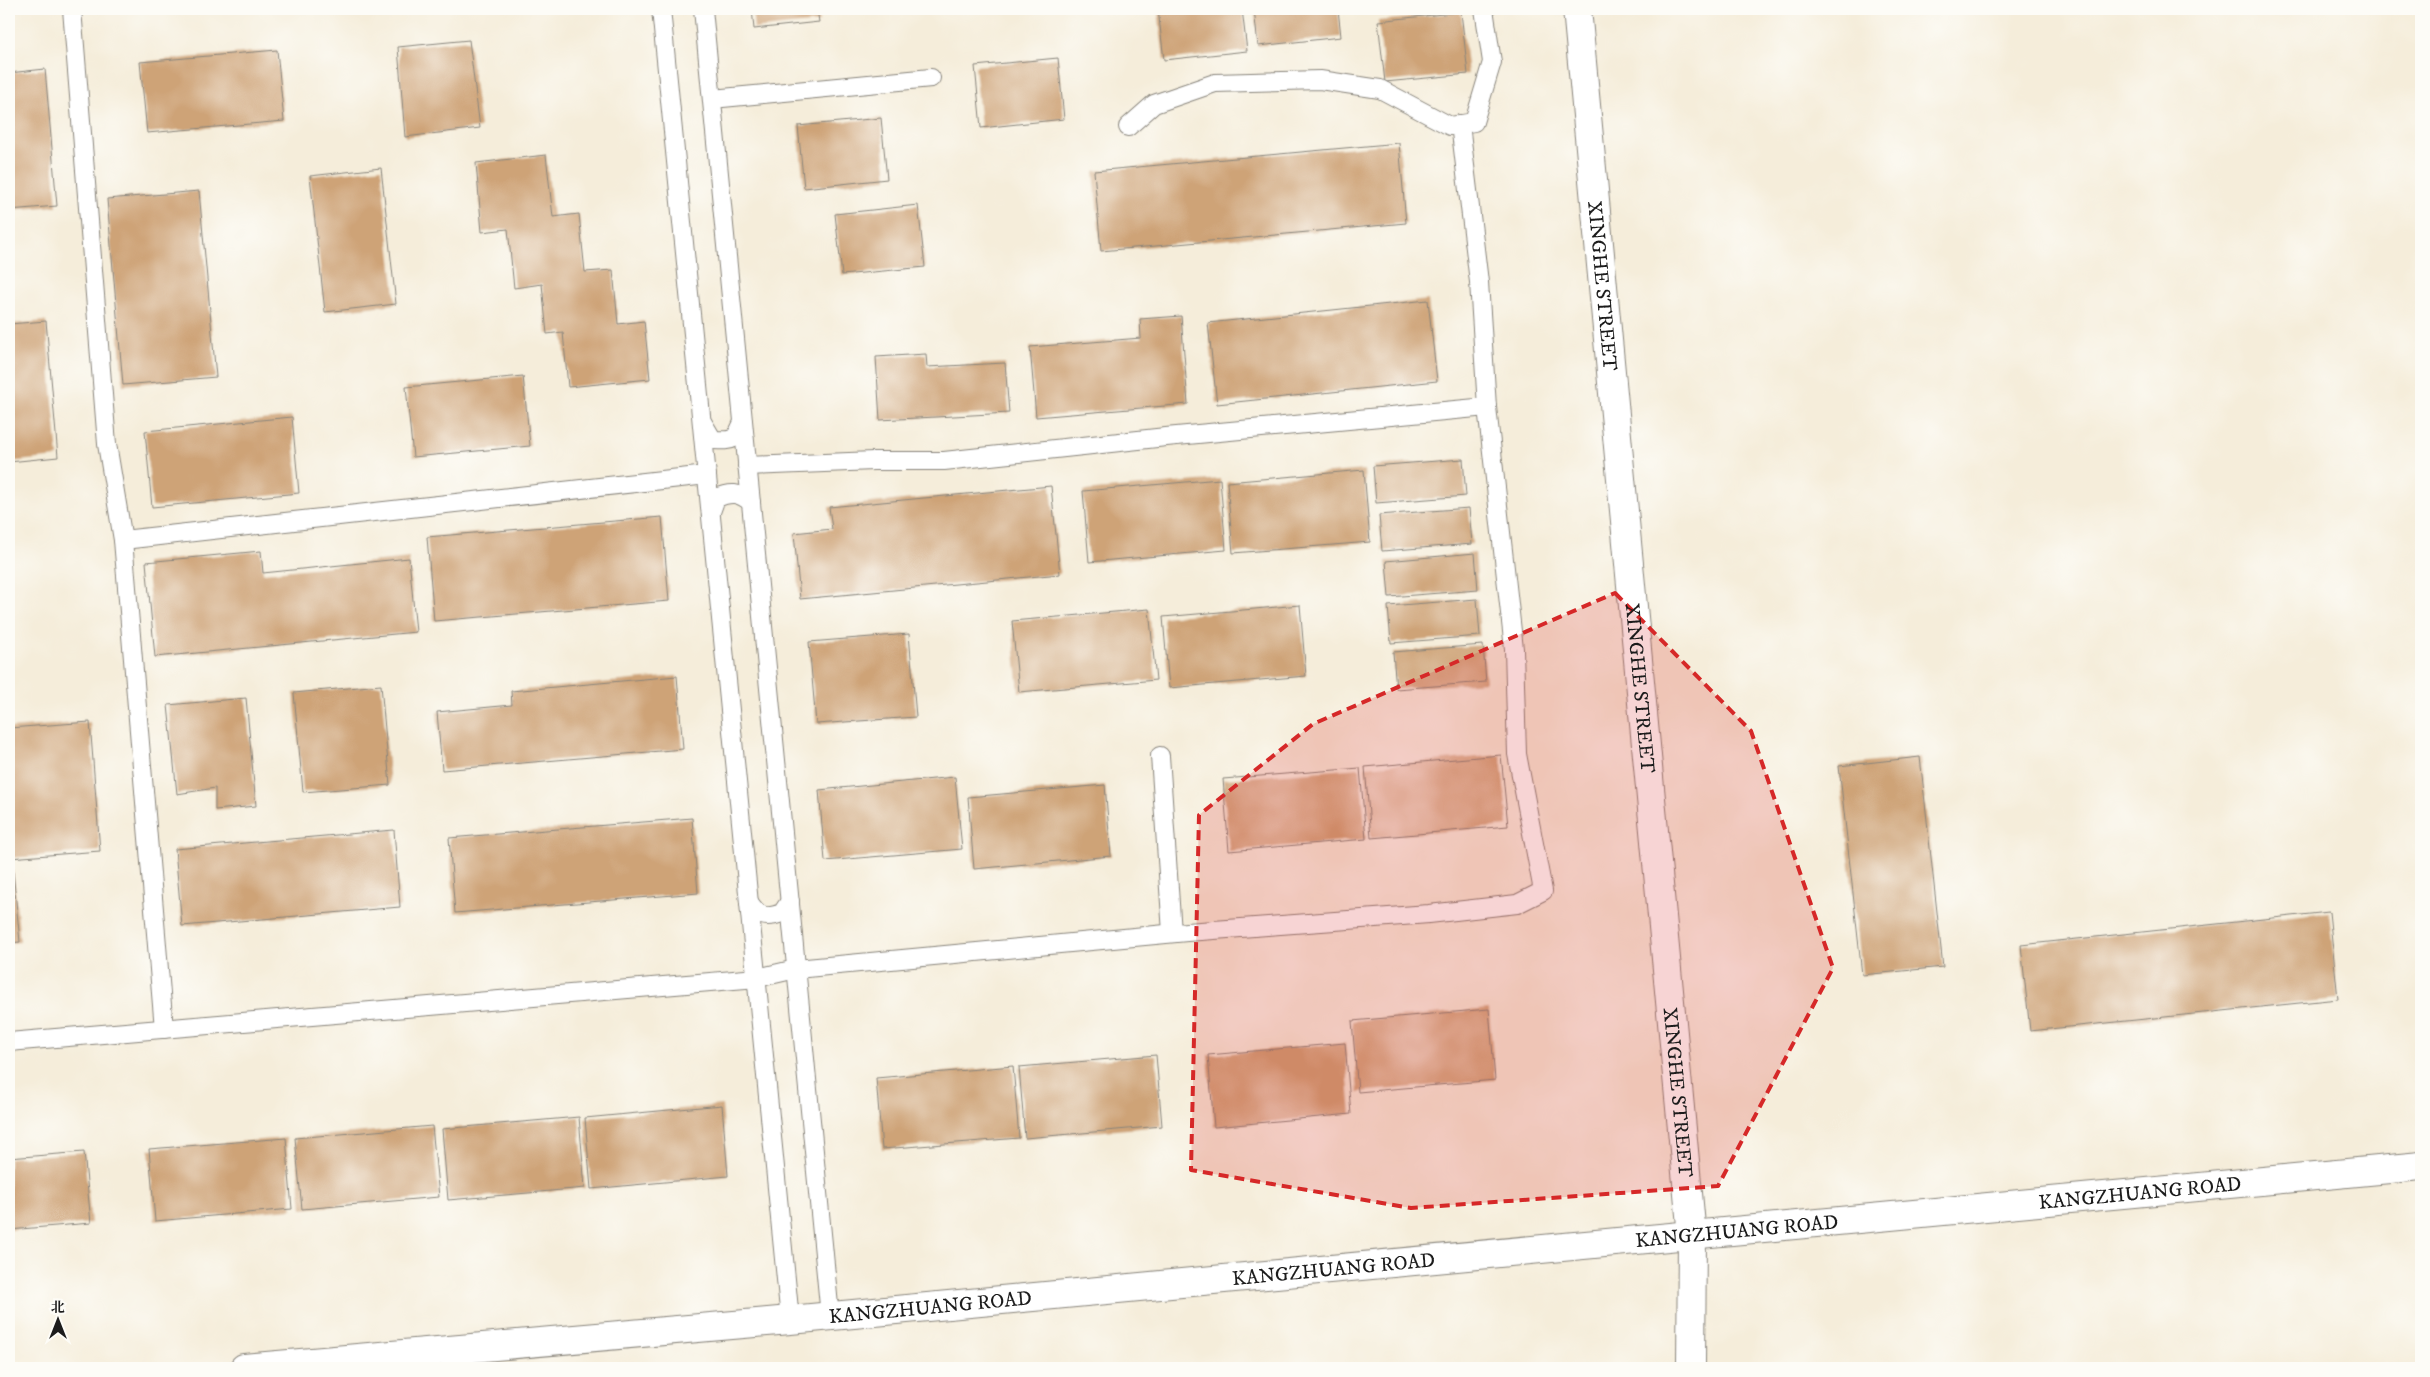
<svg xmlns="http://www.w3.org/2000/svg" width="2430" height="1377" viewBox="0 0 2430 1377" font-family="'IM FELL DW Pica','Noto Serif SC',serif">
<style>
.building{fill:#cea377}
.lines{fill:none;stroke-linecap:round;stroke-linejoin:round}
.service-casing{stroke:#88847b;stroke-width:20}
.tertiary-casing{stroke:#88847b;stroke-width:30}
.service{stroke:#fff;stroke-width:18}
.tertiary{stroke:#fff;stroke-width:28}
.marked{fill:#d62828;fill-opacity:0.2;stroke:#d62828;stroke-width:4;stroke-dasharray:10 6;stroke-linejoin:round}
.labels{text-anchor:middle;stroke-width:4.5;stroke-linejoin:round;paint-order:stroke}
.street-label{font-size:20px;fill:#1c1c1c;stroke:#fdfcf7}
</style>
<rect width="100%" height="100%" fill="#fdfcf7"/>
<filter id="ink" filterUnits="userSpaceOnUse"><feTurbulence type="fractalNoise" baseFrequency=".02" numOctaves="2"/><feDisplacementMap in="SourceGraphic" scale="10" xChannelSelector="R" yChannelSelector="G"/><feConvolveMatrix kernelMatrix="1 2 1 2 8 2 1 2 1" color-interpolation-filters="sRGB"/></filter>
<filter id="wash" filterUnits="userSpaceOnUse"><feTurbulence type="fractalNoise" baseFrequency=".0096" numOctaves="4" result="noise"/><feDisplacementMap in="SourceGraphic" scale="20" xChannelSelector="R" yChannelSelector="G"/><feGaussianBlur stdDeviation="1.12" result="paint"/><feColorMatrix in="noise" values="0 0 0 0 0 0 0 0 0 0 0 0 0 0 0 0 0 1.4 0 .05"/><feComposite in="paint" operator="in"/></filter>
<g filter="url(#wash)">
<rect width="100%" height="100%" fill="#f5edda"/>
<g id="blocks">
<g class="building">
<polygon points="752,9 817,9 819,22 754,29"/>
<polygon points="836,9 878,9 879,10 836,14"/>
<polygon points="1158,9 1242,9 1247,51 1164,60"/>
<polygon points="1254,9 1338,9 1341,37 1258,46"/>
<polygon points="1461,12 1468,74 1385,82 1378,21"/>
<polygon points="469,40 480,128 405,137 398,47"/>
<polygon points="277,50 284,121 147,133 140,62"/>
<polygon points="1058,58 1064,119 981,128 975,66"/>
<polygon points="45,69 57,206 9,210 9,73"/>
<polygon points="881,118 887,179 804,188 798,126"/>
<polygon points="1399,143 1406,223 1101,251 1094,171"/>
<polygon points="546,155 553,217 579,214 585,272 613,270 618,324 644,321 650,379 568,387 563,332 547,334 542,284 514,288 508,229 482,232 476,163"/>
<polygon points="381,168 396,304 325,312 310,176"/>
<polygon points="199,191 216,377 123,385 107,199"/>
<polygon points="918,205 925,267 842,275 835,214"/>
<polygon points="1428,300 1437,381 1217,404 1208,323"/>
<polygon points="1181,316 1188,404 1036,417 1030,347 1141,338 1140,319"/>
<polygon points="46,321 58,457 9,462 9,324"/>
<polygon points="926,354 927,367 1005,363 1009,413 880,420 876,357"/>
<polygon points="523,376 530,446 413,457 406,387"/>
<polygon points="292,417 299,493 152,507 145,431"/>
<polygon points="1463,459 1466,496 1376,503 1373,466"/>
<polygon points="1364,470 1370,542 1233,553 1227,482"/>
<polygon points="1220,479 1226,550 1089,562 1083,491"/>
<polygon points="1051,486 1060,574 800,599 794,533 832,529 829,507"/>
<polygon points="1469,508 1472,544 1382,551 1379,515"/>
<polygon points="662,517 669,601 434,621 427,537"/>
<polygon points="261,551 263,573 409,558 416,632 155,657 146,562"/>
<polygon points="1475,553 1478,590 1389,597 1386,561"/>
<polygon points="1477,599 1480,636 1391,643 1388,606"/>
<polygon points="1300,605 1306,676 1169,688 1163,617"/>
<polygon points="1149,609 1156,680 1019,692 1012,621"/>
<polygon points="909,634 916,717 816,724 809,642"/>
<polygon points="1483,645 1486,682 1396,689 1393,652"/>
<polygon points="677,676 683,749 442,770 437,712 512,705 511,691"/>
<polygon points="381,685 390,785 303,792 294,693"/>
<polygon points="246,698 256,806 215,810 215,788 177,794 168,705"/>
<polygon points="90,722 100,851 10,858 9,728"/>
<polygon points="1501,755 1508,826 1371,838 1365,767"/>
<polygon points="1920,757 1943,967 1862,975 1839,766"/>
<polygon points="1360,768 1366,839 1229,851 1223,779"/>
<polygon points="955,777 962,849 825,861 819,790"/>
<polygon points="1105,785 1111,856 974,869 968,797"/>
<polygon points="692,818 698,893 455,913 449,838"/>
<polygon points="394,830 400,907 182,926 175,849"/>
<polygon points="9,871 13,871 20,942 9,943"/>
<polygon points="2329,912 2338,999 2030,1031 2021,945"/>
<polygon points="1489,1009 1495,1080 1358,1092 1352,1021"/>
<polygon points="1345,1043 1351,1114 1214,1127 1208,1055"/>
<polygon points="1156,1055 1162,1126 1025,1138 1019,1067"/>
<polygon points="1013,1066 1019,1138 882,1149 876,1078"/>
<polygon points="722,1105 728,1176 591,1189 585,1118"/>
<polygon points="579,1117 585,1188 448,1200 442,1129"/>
<polygon points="432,1126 439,1197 302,1209 295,1138"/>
<polygon points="286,1138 292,1209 155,1221 149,1149"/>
<polygon points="84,1152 91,1223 9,1230 9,1158"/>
</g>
</g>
</g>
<g filter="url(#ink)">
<use href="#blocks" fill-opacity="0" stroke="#88847b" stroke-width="1"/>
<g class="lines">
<defs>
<g id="service">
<polyline points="72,9 107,444 123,540 707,475"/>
<polyline points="661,9 790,1320"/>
<polyline points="703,9 830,1316"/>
<polyline points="712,99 931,78"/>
<polyline points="1128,127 1154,104 1215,83 1320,80 1380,89 1450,126 1474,122 1492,62 1484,9"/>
<path d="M703,423l10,17c21,1 22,1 30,-18"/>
<polyline points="747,466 874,461 944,461 1166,437 1487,407"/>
<path d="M711,512l5,-14c15,-6 22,-6 35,4"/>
<polyline points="123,540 164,1029"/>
<polyline points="1160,756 1172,933"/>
<path d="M749,902c10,15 16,17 33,11l8,-12"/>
<polyline points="9,1042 757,978 796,969 1187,932 1429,914 1517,904 1543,891 1517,754 1514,649 1487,407 1479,282 1460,124"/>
</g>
<g id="tertiary">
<path id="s1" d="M1577,9l115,1227 -1,132"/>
<path id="s2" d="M244,1368l546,-48 1631,-154"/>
</g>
</defs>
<use href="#service" class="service-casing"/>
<use href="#tertiary" class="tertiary-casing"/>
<use href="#service" class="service"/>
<use href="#tertiary" class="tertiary"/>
</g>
</g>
<path class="marked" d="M1615,593l136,138 82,237 -115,218 -307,22 -220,-38 8,-355 114,-91z"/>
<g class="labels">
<g class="street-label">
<text dy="7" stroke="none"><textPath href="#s1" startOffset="278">XINGHE STREET</textPath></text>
<text dy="7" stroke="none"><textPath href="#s1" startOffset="682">XINGHE STREET</textPath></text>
<text dy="7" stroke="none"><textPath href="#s1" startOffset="1088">XINGHE STREET</textPath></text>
<text dy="7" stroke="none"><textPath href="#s2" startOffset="1904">KANGZHUANG ROAD</textPath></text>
<text dy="7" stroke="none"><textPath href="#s2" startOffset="1499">KANGZHUANG ROAD</textPath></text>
<text dy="7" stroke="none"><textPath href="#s2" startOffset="1094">KANGZHUANG ROAD</textPath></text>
<text dy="7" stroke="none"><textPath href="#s2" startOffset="689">KANGZHUANG ROAD</textPath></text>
</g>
</g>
<rect width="2430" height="1377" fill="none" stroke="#fdfcf7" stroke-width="30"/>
<g transform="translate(58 1320)" stroke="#fdfcf7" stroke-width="4" paint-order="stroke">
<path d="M0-4L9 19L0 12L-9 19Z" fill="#1c1c1c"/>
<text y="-8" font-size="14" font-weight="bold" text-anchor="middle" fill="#1c1c1c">北</text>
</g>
</svg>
